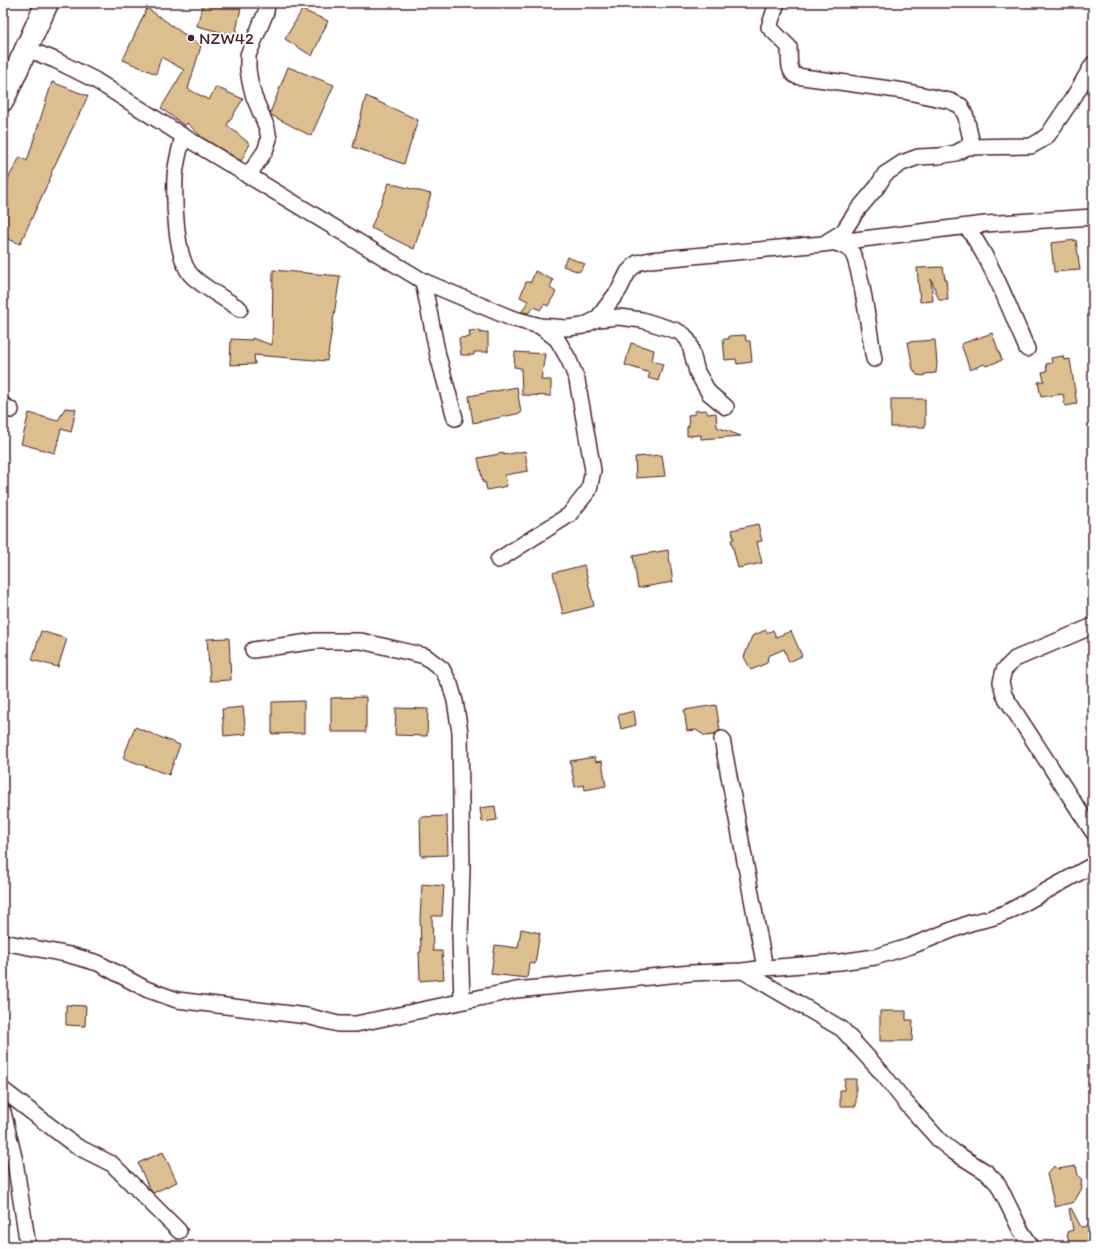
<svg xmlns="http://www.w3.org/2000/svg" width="1096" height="1249" viewBox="0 0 1096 1249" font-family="Itim,sans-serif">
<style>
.building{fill:#dbbf8f;stroke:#4a1f2b}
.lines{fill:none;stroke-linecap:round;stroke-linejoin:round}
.street-casing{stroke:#4a1f2b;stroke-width:18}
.primary-casing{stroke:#4a1f2b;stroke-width:25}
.street{stroke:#fff;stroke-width:15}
.primary{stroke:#fff;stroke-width:22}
.poi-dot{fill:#4a1f2b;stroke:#fff;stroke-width:1.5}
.labels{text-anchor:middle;stroke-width:3.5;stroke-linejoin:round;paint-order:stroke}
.poi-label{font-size:17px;fill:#4a1f2b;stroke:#fff;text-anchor:start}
</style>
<rect width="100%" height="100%" fill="#fff"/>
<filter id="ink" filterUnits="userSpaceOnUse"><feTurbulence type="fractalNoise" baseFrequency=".025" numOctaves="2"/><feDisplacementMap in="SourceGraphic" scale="8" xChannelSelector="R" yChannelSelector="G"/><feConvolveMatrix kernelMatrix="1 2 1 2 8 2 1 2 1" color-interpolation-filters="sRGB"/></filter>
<g filter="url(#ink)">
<g class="building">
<polygon points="203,3 242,3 235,36 197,26"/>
<polygon points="147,8 201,46 188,89 209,100 216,87 243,99 227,125 250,144 241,161 203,138 187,123 185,126 161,108 184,70 161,57 156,74 123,60"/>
<polygon points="302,10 328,21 312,56 285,39"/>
<polygon points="288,67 334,85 311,136 271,115 270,113"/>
<polygon points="52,82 88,96 51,173 52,174 20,244 3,237 3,188 20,157 27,161"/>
<polygon points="366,96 418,120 404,164 353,147"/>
<polygon points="389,183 431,194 414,249 371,228"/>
<polygon points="1076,240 1080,270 1054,272 1051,243"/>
<polygon points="567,257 585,264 579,272 563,266"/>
<polygon points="943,267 945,279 946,279 948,300 939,300 931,279 933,301 920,302 917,268"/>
<polygon points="273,270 340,276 327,361 254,355 255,364 230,365 231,339 252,340 252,338 272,345"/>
<polygon points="535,271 553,280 550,288 556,292 548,306 544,304 540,310 535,307 528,313 522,312 528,301 520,297 526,282 531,282"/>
<polygon points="480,330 480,333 488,332 488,352 474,352 474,355 461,355 459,338 470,337 469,331"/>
<polygon points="992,333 1002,360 986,366 984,364 970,370 961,344"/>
<polygon points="745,335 746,341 750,341 752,362 737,364 736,359 725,360 723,339 729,339 729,336"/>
<polygon points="935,340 937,364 936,373 925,374 924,376 917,375 913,369 908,342"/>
<polygon points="631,343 654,350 652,361 663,364 658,381 648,378 650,373 625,365"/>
<polygon points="515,352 545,354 541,380 551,380 551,396 522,395 521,368 514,367"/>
<polygon points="1063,356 1064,360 1070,359 1077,404 1065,406 1063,394 1041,397 1038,382 1044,381 1042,372 1047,371 1046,364 1052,363 1051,358"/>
<polygon points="517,387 521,413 473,423 469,396"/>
<rect x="891" y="399" width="34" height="28"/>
<polygon points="65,408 76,409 71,432 61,429 55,453 21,444 29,413 58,421"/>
<polygon points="706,410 708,414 716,413 717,427 741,436 701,439 701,435 687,436 687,427 689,426 688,415 695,414 695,411"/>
<polygon points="525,451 528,471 505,475 507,486 487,490 485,482 483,483 478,458 504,453 504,455"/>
<polygon points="662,455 665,476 636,478 635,457"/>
<polygon points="758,524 762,541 757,542 762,563 738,568 731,540 734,539 732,530"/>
<polygon points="668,550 673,582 638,588 633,556"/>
<polygon points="584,565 594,606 563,614 553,573"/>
<polygon points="766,630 767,633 773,630 776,637 791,631 802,656 789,662 784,649 768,656 767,663 751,670 744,657 752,636"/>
<polygon points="41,631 67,639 58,667 32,660"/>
<polygon points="229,638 231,680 210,681 207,639"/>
<polygon points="366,697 366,732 331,732 331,698"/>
<polygon points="304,701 304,733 272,734 272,702"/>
<polygon points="716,705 720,730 714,735 705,736 696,730 687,731 684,710"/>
<polygon points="243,707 246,734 224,736 222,709"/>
<polygon points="396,708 428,709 427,736 395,735"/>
<polygon points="634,711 636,725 621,729 618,715"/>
<polygon points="135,727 180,745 169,775 123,758"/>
<polygon points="595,757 596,762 602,761 606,786 585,790 584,785 575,787 570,761"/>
<polygon points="495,806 497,820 482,822 480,808"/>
<polygon points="447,816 448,855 421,856 420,817"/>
<polygon points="422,884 444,886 442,916 432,916 433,951 442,951 444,979 420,981 419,952 421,952 420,918"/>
<polygon points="521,929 540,933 535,964 529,963 527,978 491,974 495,945 518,948"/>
<polygon points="66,1005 86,1006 85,1026 66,1025"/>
<polygon points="880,1011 906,1011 906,1020 913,1020 912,1041 880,1041"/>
<polygon points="845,1079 856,1079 856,1106 840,1106 840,1090 844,1090"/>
<polygon points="163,1152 177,1182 153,1193 149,1188 138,1163"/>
<polygon points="1054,1166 1058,1169 1076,1166 1078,1175 1082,1180 1081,1184 1082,1188 1074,1202 1055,1207 1047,1174"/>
<polygon points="1071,1208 1081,1227 1089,1226 1093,1246 1069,1246 1067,1232 1073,1230 1069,1209"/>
</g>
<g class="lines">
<defs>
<g id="street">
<path d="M777,3l-8,24 20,20c1,10 -2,24 7,29l108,15 46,10 11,5 5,11 5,23 -4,7"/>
<polyline points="27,49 55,60 95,80 183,136 423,281 511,318 540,326 567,328 583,326 597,319 619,317 642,320 677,331 684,335 689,342 697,372 709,393 726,407"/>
<path d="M183,136c-3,13 -7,26 -8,40 -1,23 0,83 17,100 11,11 35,24 48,33"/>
<polyline points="248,176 265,151 269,139 267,128 254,97 250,82 248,69 248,55 266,12 267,3"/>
<path d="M967,227c26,37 42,80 60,122"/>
<polyline points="828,241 843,232 856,212 877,187 885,174 902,163 918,157 939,156 956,153 967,147 1031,146 1040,141 1048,135 1075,95 1093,64"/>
<path d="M833,242c5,2 12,4 17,8 11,10 20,90 24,109"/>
<polyline points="423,281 438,356 455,418"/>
<polyline points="597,319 619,290 628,272 637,263 650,260 822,244 985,224 1093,217"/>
<polyline points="3,405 11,410"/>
<polyline points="498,560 569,515 589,490 593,470 577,380 569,360 557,339 540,326"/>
<polyline points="1093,626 1015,659 1004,670 1001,682 1004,695 1093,832"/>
<polyline points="253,650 316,641 361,641 425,656 442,669 450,684 455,701 460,732 462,868 460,938 462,1001"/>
<polyline points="722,739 765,968"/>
<polyline points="3,942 70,955 98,963 146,989 177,1000 307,1016 338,1024 356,1024 516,990 691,973 743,971 765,968 840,962 875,957 911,946 970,923 991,918 1008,912 1093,865"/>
<polyline points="743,971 842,1029 882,1073 906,1103 940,1141 954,1152 986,1172 998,1184 1020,1229 1031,1246"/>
<polyline points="3,1090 76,1146 112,1164 179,1231"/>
<polyline points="3,1112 15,1161 28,1246"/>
</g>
<polyline id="primary" points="3,100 47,3"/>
</defs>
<use href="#street" class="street-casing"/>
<use href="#primary" class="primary-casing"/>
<use href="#street" class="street"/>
<use href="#primary" class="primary"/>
</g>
</g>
<circle class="poi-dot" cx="191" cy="38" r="4"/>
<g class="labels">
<g class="poi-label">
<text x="199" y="44">NZW42</text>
</g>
</g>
<rect width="1096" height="1249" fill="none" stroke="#fff" stroke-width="16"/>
<rect x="8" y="8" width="1080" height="1233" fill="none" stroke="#4a1f2b" stroke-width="1.5" filter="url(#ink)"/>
</svg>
